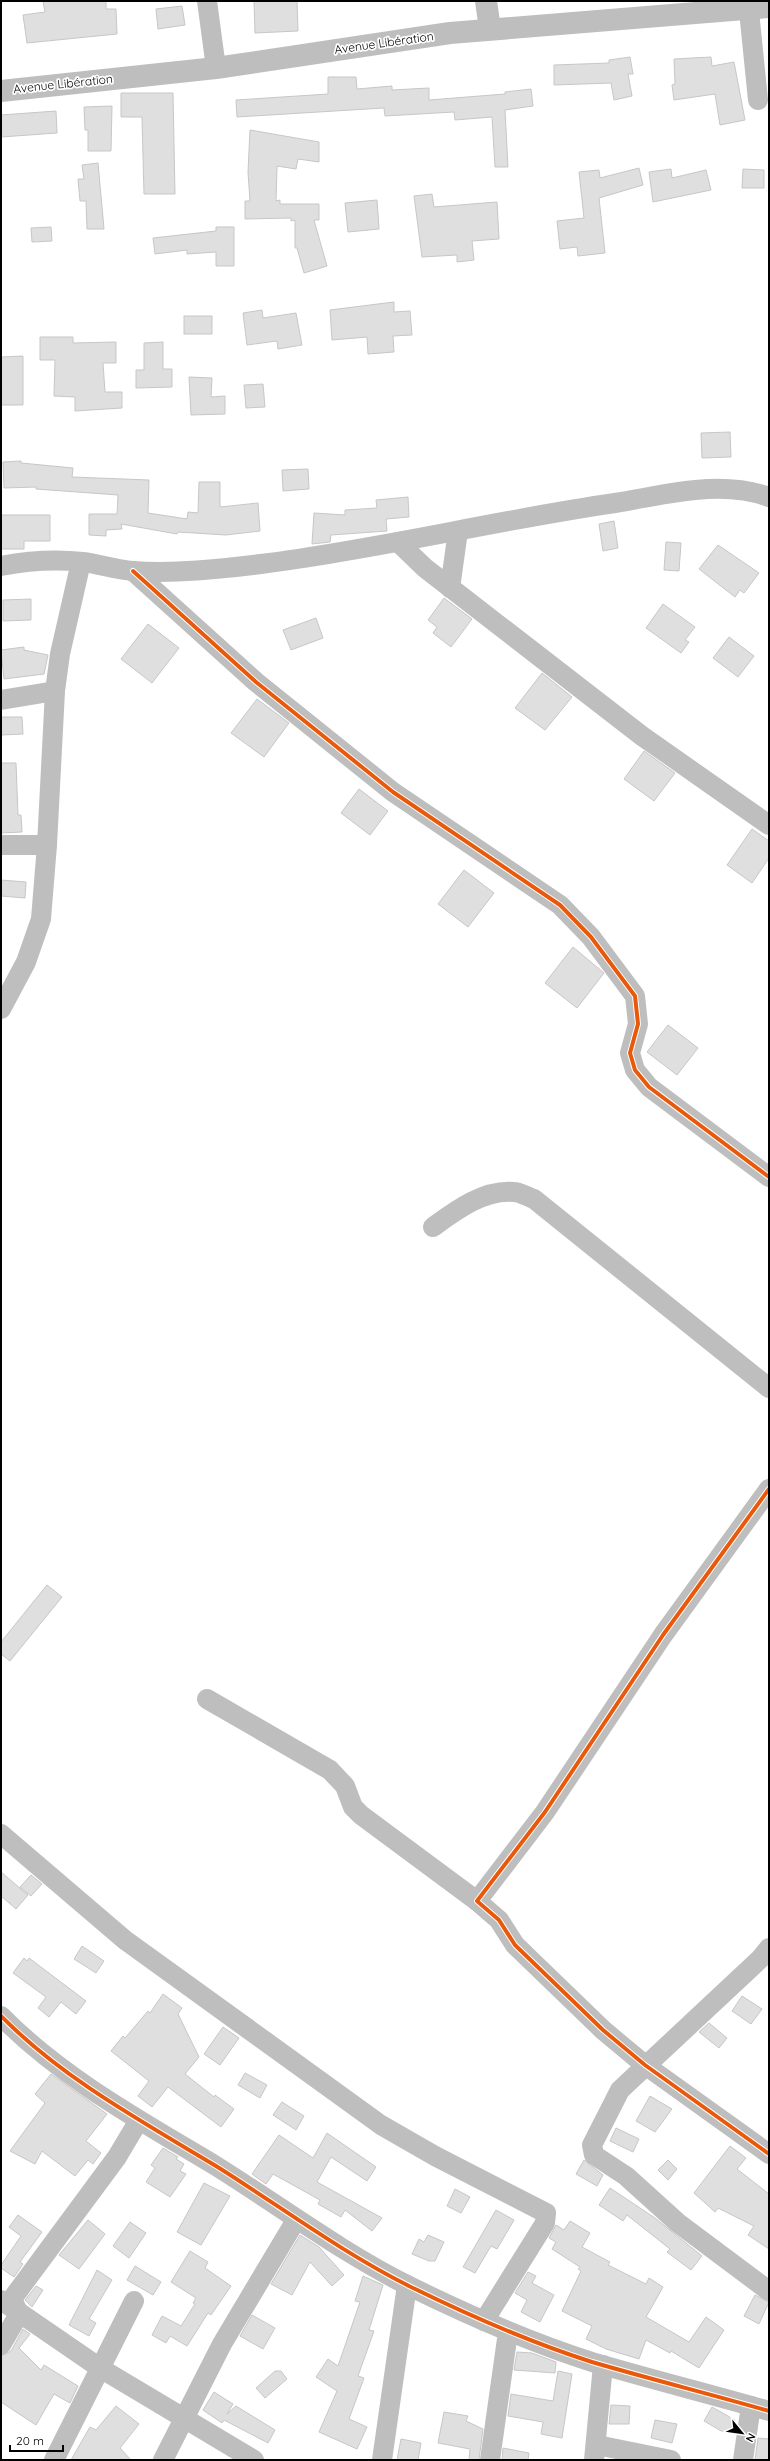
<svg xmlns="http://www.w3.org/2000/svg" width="770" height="2461" viewBox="0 0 770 2461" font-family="Quicksand,sans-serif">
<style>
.building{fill:#dfdfdf;stroke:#c7c7c7}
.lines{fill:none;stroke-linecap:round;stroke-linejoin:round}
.minor{stroke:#bebebe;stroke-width:20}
.tertiary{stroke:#bebebe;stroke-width:22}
.cycleway-casing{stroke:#fff;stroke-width:6}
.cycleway{stroke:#e8590c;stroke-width:4}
.labels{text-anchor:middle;stroke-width:3.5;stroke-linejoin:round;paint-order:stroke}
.street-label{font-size:12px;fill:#000;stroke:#fff}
</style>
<rect width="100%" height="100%" fill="#fff"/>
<g class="building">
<polygon points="43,1 106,1 106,9 116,9 117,34 27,43 23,15 45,12"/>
<polygon points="254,1 297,1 298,31 255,33"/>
<polygon points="182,6 185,25 158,29 156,9"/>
<polygon points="630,57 633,74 628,74 632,96 614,100 611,83 554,85 554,65 609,63 609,60"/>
<polygon points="711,57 712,66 734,62 745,120 720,125 715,94 674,100 672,85 675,84 674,59"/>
<polygon points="328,77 356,77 357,89 392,86 392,90 429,88 429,100 505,94 505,92 531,89 533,106 505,110 508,167 495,167 492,117 455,120 454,112 385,116 384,108 237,117 236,100 328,94"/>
<polygon points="121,93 173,93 175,194 144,194 142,117 121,117"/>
<polygon points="112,106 111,151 88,151 88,130 85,130 84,107"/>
<polygon points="56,111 57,133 1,137 1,115"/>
<polygon points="250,130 319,142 319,162 298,159 296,169 277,166 276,201 280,200 280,204 319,204 319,220 314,220 327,266 304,273 297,248 295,248 295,220 291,221 291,218 245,219 245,201 250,201 248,172"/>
<polygon points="98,163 104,229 87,229 86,201 80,201 78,179 84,179 82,165"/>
<polygon points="639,168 643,185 599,198 605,253 578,256 577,247 560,249 557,221 584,218 579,172 599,170 600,178"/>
<polygon points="671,169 672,178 706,170 711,190 653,202 649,172"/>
<polygon points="743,169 764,170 764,188 742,188"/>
<polygon points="432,194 434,207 497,202 499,239 472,241 474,260 457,262 457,255 422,257 414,196"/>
<polygon points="377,200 379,229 348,232 345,203"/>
<polygon points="51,227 52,241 32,242 31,228"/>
<polygon points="216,227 234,227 234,266 216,266 216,252 187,254 187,250 155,254 153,238 216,231"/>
<polygon points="394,302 394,312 410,311 412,335 393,336 394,352 368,354 367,337 332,340 330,310"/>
<polygon points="262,310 263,318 296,313 302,345 278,349 277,341 247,345 243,313"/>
<rect x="184" y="316" width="28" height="18"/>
<polygon points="40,337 73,337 73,343 116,342 116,363 103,363 105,392 122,392 122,408 75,411 75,397 54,396 55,360 40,360"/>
<polygon points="163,342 163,369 172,369 172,387 136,388 136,370 144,370 144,343"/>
<polygon points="23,356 23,405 1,405 1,357"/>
<polygon points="189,377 212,378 211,397 225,396 225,414 191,415"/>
<polygon points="263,384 265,407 246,408 244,385"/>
<polygon points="730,432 731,457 702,458 701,433"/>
<polygon points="21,461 21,463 73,468 72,477 149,480 148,513 187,519 188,512 198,513 199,482 220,482 220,507 258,503 260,531 226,535 178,532 177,534 121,524 122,529 106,530 106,536 89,535 89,514 117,514 118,495 36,489 36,487 4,488 3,462"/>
<polygon points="308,469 309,489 283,491 282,470"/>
<polygon points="408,497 409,517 386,519 387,531 331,535 330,542 312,544 314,513 345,515 345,510 377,508 376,500"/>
<polygon points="1,515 50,515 50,541 24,541 24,549 1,549"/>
<polygon points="614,521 618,548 603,551 599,524"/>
<polygon points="666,542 681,543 679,571 664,570"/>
<polygon points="718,545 759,573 744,593 740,590 735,597 699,569"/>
<polygon points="444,598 472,619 451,647 433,633 437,627 428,620"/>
<polygon points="31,599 31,620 3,621 3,600"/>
<polygon points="663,604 695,627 685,640 689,642 681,653 646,628"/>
<polygon points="316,618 323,638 291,650 283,630"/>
<polygon points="148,624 179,648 152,683 121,659"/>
<polygon points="729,637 754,656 738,677 713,658"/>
<polygon points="24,647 24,650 48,655 44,674 4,679 1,650"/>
<polygon points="542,673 572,697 545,730 515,708"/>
<polygon points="257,699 289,723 264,757 231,733"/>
<polygon points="1,717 22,717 23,734 1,735"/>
<polygon points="644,751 675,773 654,801 624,779"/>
<polygon points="1,763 16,763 18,815 21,815 22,832 1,833"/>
<polygon points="359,789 388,811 370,835 341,813"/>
<polygon points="752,829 769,841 769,858 752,883 727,865"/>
<polygon points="464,870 494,893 468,927 438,904"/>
<polygon points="1,880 26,882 25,898 1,896"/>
<polygon points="573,947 604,973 577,1008 545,983"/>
<polygon points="668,1025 698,1048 677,1075 647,1052"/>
<polygon points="47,1585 62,1597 10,1661 1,1654 1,1642"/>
<polygon points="1,1872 28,1895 16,1909 1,1896"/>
<polygon points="31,1875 42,1884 31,1896 20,1887"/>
<polygon points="82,1946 104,1961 96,1973 74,1959"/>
<polygon points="24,1958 27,1961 29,1958 86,2001 76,2014 61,2002 49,2017 38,2008 46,1997 13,1973"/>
<polygon points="163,1994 182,2008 178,2014 199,2057 185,2074 214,2097 215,2095 234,2109 221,2127 168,2087 152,2107 138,2096 149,2081 111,2051 123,2036 125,2038 148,2011 150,2013"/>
<polygon points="742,1996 762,2009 751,2024 732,2011"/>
<polygon points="709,2023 727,2038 719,2048 699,2032"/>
<polygon points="223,2027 239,2038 220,2065 204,2054"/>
<polygon points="245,2073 267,2085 260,2098 238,2085"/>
<polygon points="51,2074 107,2114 86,2141 101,2153 93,2164 88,2160 75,2176 42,2151 35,2164 10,2151 45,2103 35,2094"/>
<polygon points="650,2096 672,2109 655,2132 636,2121"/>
<polygon points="282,2102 304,2116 296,2130 273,2115"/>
<polygon points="616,2128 639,2139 633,2152 610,2141"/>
<polygon points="327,2133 376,2167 367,2181 331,2157 317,2182 382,2218 372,2231 345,2210 341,2217 318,2204 320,2200 273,2174 266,2184 252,2174 279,2135 313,2158"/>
<polygon points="730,2146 746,2158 737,2169 769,2194 769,2249 748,2235 754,2226 718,2208 715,2212 694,2193"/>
<polygon points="163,2148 178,2157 176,2159 184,2164 180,2171 186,2174 170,2197 146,2182 155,2168 151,2165"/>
<polygon points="584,2160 603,2175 597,2186 576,2174"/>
<polygon points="668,2160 677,2169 668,2180 658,2170"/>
<polygon points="204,2183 230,2196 201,2245 177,2232"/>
<polygon points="610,2188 655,2218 702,2256 691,2270 667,2252 670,2249 627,2215 623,2221 599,2205"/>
<polygon points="455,2189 470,2197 461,2213 447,2206"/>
<polygon points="496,2210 514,2220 497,2249 491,2246 475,2273 463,2267"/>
<polygon points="18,2215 42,2232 20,2262 23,2264 14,2277 1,2268 1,2265 21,2236 9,2227"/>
<polygon points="88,2220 105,2234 79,2269 59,2255"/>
<polygon points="570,2221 590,2233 582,2247 610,2262 608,2265 646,2284 649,2278 663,2287 646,2317 689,2342 706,2317 724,2330 699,2368 671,2351 670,2353 646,2340 639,2359 606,2349 586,2339 592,2326 562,2311 581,2271 578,2269 580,2267 552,2249 556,2242 549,2238 556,2225 564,2230"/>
<polygon points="130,2222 146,2233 129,2258 113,2246"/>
<polygon points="300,2235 319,2247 344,2275 332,2286 310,2262 292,2295 271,2284"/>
<polygon points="428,2235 444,2242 435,2261 429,2261 412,2254 419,2239 424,2242"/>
<polygon points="190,2251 208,2262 205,2268 231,2286 211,2315 208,2313 187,2346 170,2336 166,2343 152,2335 162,2316 181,2326 195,2304 193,2303 196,2298 171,2282"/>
<polygon points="135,2266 161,2282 153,2295 127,2280"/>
<polygon points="97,2270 112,2280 89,2319 96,2323 89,2336 69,2325"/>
<polygon points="528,2272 536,2276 532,2283 554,2295 540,2322 521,2312 527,2300 515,2293"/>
<polygon points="363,2276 383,2285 369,2330 374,2331 358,2376 364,2378 349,2419 367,2427 357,2449 319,2432 337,2391 316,2377 328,2359 338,2366 360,2302 355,2301"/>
<polygon points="36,2286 43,2290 32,2307 25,2300"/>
<polygon points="755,2295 769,2302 759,2324 744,2316"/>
<polygon points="252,2315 275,2328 263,2349 240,2336"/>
<polygon points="23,2329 30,2334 19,2348 41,2370 44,2365 78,2386 70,2403 54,2394 36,2425 1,2402 1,2356 11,2351"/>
<polygon points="517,2352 532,2353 556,2362 555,2373 514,2370"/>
<polygon points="275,2371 281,2371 287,2379 265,2398 256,2388"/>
<polygon points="558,2371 572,2374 562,2438 541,2434 543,2422 508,2416 511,2394 553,2401"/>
<polygon points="214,2392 233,2404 227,2414 236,2406 275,2430 268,2443 224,2420 222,2423 203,2410"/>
<polygon points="611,2405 630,2406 629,2424 609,2424"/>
<polygon points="116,2406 139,2424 120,2448 131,2460 71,2460 90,2427 96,2430"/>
<polygon points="712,2407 735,2420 729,2432 723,2432 704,2421"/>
<polygon points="444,2412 468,2416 466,2421 483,2429 479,2460 469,2460 470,2449 438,2443"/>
<polygon points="655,2420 677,2424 672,2443 651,2438"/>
<polygon points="758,2438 769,2439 769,2460 755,2460"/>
<polygon points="401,2439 421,2443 418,2460 397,2460"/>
<polygon points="503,2448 529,2453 528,2460 502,2460"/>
</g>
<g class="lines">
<g class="minor">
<polyline points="207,1 216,68"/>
<polyline points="748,1 758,100"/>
<polyline points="398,542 425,568 642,736 769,825"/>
<path d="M1,566c26,-5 55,-7 82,-4 16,2 33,8 50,9 41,3 87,-2 128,-7 119,-15 236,-44 354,-61 51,-8 105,-24 154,-6"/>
<polyline points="133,571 256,682 393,792 560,905 591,937 635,996 638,1024 630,1053 635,1070 649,1087 769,1177"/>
<polyline points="450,588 458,531"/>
<polyline points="1,700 55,691"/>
<polyline points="1,845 47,845"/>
<polyline points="1,1009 26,962 41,919 47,845 55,691 60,654 81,562"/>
<path d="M433,1227c22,-16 51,-38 81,-35 6,0 14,5 20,7l235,189"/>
<polyline points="769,1489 663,1635 545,1812 477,1901 499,1920 515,1945 603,2030 645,2065 769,2154"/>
<polyline points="207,1699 330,1770 345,1786 353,1807 361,1815 477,1901"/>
<polyline points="1,1834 125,1940 381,2125 435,2156 546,2213 545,2223 484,2321"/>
<polyline points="769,1948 760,1959 620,2090 592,2145 594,2155 626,2176 678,2223 769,2291"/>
<path d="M1,2016c61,62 140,105 215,150 64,40 125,86 193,120 59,29 120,56 183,76 58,17 118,32 177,49"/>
<polyline points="1,2300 100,2368 254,2460"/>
<polyline points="1,2345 19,2314 12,2299 117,2157 139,2120"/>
<polyline points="597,2445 671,2460"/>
<polyline points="54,2460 134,2301"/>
<polyline points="163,2460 222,2344 296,2220"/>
<polyline points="382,2460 407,2285"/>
<polyline points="490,2460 508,2332"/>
<polyline points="594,2460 603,2365"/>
<polyline points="743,2460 751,2406"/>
</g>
<g class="tertiary">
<polyline points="486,1 490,29"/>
<polyline points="1,91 216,68 450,33 769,7"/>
</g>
<defs>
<g id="cycleway">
<polyline points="133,571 256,682 393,792 560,905 591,937 635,996 638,1024 630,1053 635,1070 649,1087 769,1177"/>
<polyline points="769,1489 663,1635 545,1812 477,1901 499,1920 515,1945 603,2030 645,2065 769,2154"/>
<path d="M1,2016c61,62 140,105 215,150 64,40 125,86 193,120 59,29 120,56 183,76 58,17 118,32 177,49"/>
</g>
</defs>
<use href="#cycleway" class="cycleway-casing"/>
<use href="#cycleway" class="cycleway"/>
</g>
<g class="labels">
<g class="street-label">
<text transform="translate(384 43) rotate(-8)" y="4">Avenue Libération</text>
<text transform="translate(63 84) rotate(-6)" y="4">Avenue Libération</text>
</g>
</g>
<rect width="770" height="2461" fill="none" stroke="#000000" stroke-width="4"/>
<g transform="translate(742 2433) rotate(119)" stroke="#ffffff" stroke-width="3" paint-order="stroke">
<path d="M0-3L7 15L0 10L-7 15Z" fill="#000000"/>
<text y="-6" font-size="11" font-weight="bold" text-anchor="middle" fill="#000000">N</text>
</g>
<path d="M10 2445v6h53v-6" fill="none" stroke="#000000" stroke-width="2"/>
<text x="16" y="2445" font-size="12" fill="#000000" stroke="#ffffff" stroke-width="3" paint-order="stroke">20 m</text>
</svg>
